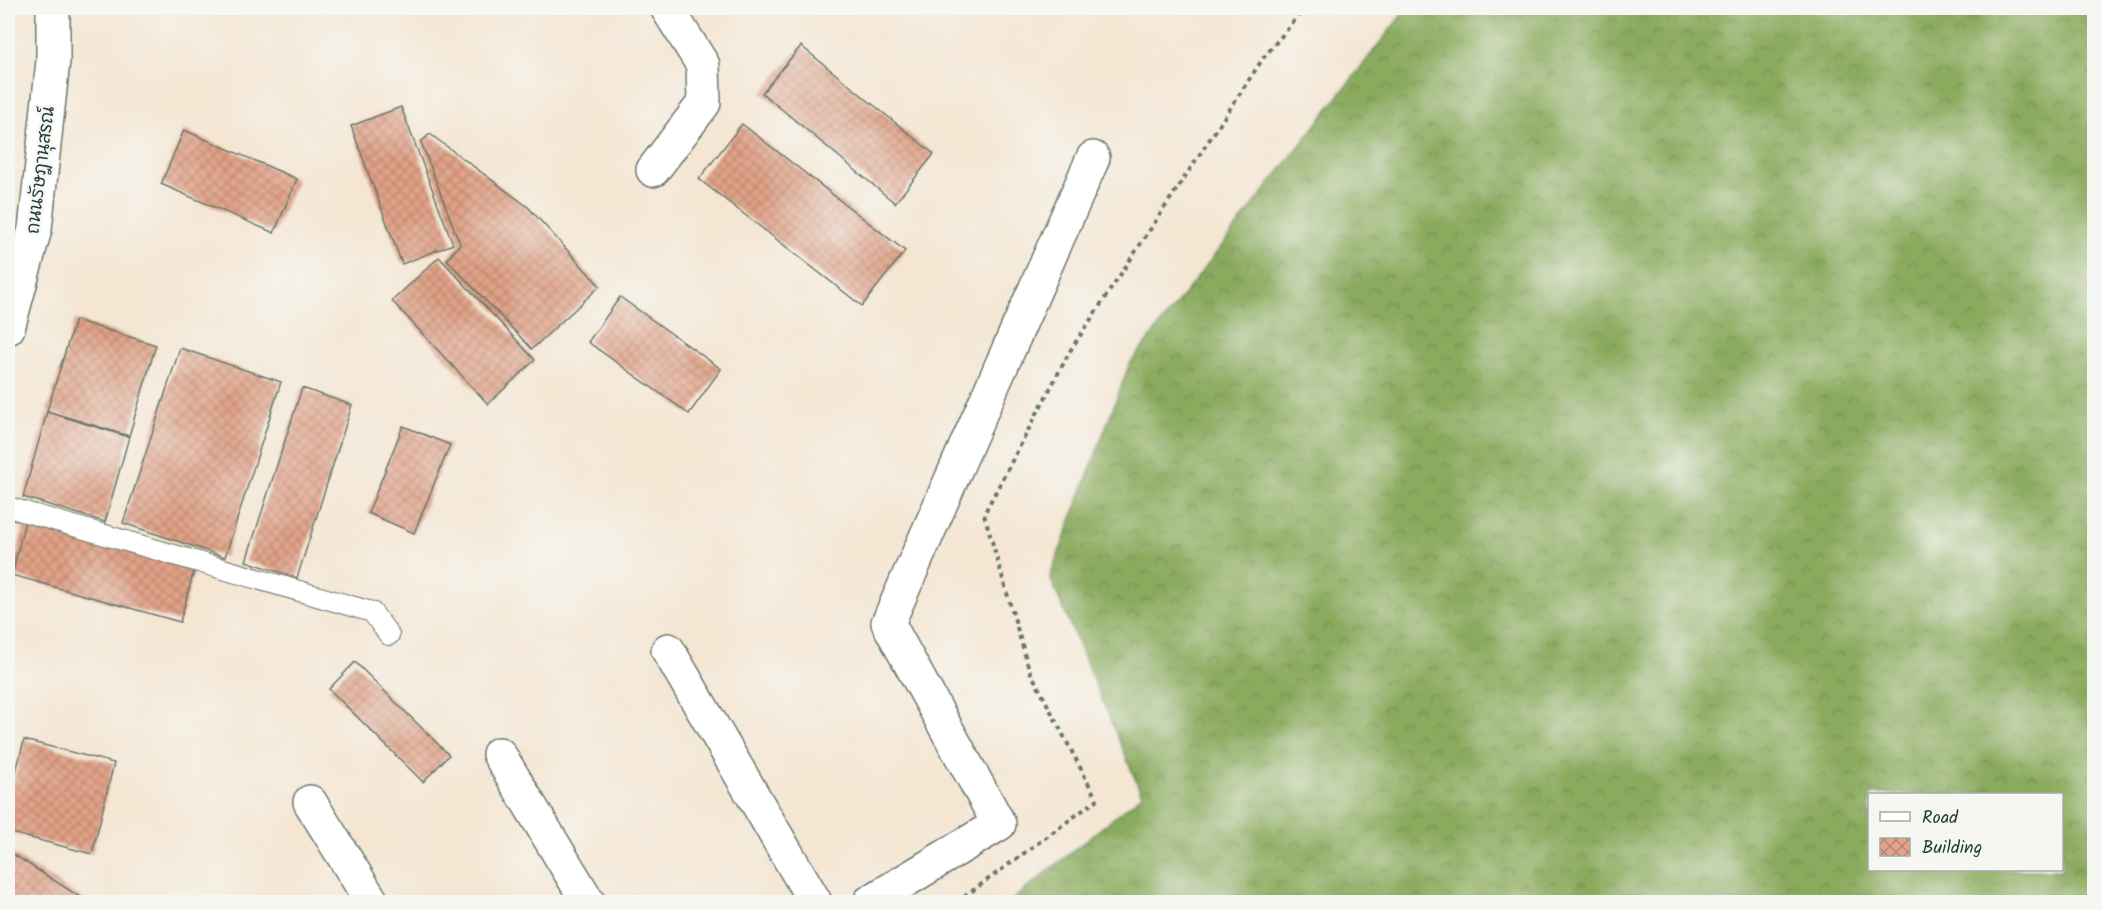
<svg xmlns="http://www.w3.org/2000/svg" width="2102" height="910" viewBox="0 0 2102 910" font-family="Kalam,'Playpen Sans Thai',sans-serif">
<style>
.forest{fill:url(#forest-crowns);stroke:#547448;stroke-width:1.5;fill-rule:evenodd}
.building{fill:url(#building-cross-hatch)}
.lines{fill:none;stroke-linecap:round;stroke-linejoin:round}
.service-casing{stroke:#6a786c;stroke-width:22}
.minor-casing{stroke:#6a786c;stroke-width:36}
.tertiary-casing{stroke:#6a786c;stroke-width:36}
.path{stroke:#6a786c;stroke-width:4;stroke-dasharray:4.5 4.5;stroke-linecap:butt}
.service{stroke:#fff;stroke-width:20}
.minor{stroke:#fff;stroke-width:33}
.tertiary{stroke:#fff;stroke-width:33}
.labels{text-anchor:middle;stroke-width:5;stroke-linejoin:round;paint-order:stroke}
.street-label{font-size:18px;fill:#1f3d34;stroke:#f6f6f2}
</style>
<defs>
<pattern id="forest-crowns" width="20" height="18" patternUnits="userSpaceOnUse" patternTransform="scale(1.5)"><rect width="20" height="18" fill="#8aaa5d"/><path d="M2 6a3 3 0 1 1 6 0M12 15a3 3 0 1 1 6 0" fill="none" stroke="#708c4e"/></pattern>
<pattern id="building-cross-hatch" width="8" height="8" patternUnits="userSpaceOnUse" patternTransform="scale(1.5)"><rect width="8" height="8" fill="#e2a388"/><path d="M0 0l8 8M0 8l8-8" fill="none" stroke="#b78670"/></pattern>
</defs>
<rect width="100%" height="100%" fill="#f6f6f2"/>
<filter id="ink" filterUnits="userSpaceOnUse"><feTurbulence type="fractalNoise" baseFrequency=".0167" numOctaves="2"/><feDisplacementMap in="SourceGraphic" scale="12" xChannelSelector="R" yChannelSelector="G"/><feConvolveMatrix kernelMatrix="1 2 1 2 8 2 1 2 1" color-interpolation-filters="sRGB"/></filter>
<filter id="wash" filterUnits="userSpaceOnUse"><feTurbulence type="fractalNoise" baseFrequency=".008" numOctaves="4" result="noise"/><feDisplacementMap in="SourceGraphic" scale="24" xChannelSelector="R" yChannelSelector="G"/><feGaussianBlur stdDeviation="1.35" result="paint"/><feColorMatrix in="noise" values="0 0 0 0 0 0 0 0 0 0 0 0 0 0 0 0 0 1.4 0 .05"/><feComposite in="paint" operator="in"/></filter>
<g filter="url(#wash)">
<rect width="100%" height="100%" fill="#f4e6d3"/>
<path class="forest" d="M1407,8h687v894h-1084l132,-107 -92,-218 79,-212zM1870,794h192v76h-192z"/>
<g id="blocks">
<g class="building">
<polygon points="801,46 934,154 895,203 762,93"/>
<polygon points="401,107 453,244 402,264 351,126"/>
<polygon points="742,124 905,251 862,306 699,179"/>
<polygon points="184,130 297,179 274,233 161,184"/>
<polygon points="430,134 528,207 600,286 532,349 447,260 460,244 421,142"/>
<polygon points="439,257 535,360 488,404 392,301"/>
<polygon points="620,297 721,369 689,414 588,342"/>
<polygon points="75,320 156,345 129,436 47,411"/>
<polygon points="180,348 281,382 225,557 123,523"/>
<polygon points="302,388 352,405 297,578 246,561"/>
<polygon points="47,412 129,437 105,522 23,497"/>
<polygon points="403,426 450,445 414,533 368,513"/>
<polygon points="25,521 195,567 180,622 12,575"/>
<polygon points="355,662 449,755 423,782 329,689"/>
<polygon points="24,740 114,763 92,854 8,832 8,783 13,784"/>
<polygon points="8,851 88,902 8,902"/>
</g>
</g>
</g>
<g filter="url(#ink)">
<use href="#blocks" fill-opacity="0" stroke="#6a786c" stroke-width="1.5"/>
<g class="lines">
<defs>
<polyline id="service" points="8,507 372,612 389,635"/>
<g id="minor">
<polyline points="653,170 704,103 703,65 667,8"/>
<polyline points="668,650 815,902"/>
<polyline points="499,754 588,902"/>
<polyline points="310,802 372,902"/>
<polyline points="870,902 999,824 888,623 1093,158"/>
</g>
<polyline id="tertiary" points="8,328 35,229 53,61 53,8"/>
</defs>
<use href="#service" class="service-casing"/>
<use href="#minor" class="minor-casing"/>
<use href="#tertiary" class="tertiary-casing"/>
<polyline class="path" points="957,902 1097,800 1029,669 984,514 1070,351 1264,57 1305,8"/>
<use href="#service" class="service"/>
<use href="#minor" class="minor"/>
<use href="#tertiary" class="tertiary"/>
</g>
</g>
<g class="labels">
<g class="street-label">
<text transform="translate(40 170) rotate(-83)" y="6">ถนนรัษฎานุสรณ์</text>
</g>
</g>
<rect width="2102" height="910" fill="none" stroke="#f6f6f2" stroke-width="30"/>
<rect x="1868" y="793" width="195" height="78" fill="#f6f6f2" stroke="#a0aca6" stroke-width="1.5"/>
<rect x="1880" y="812" width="30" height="9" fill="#ffffff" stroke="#a0aca6" stroke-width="1.5"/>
<text x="1922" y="823" font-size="18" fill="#1f3d34">Road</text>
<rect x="1880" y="838" width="30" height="18" fill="url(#building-cross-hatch)" stroke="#a0aca6" stroke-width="1.5"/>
<text x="1922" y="853" font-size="18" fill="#1f3d34">Building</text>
</svg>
